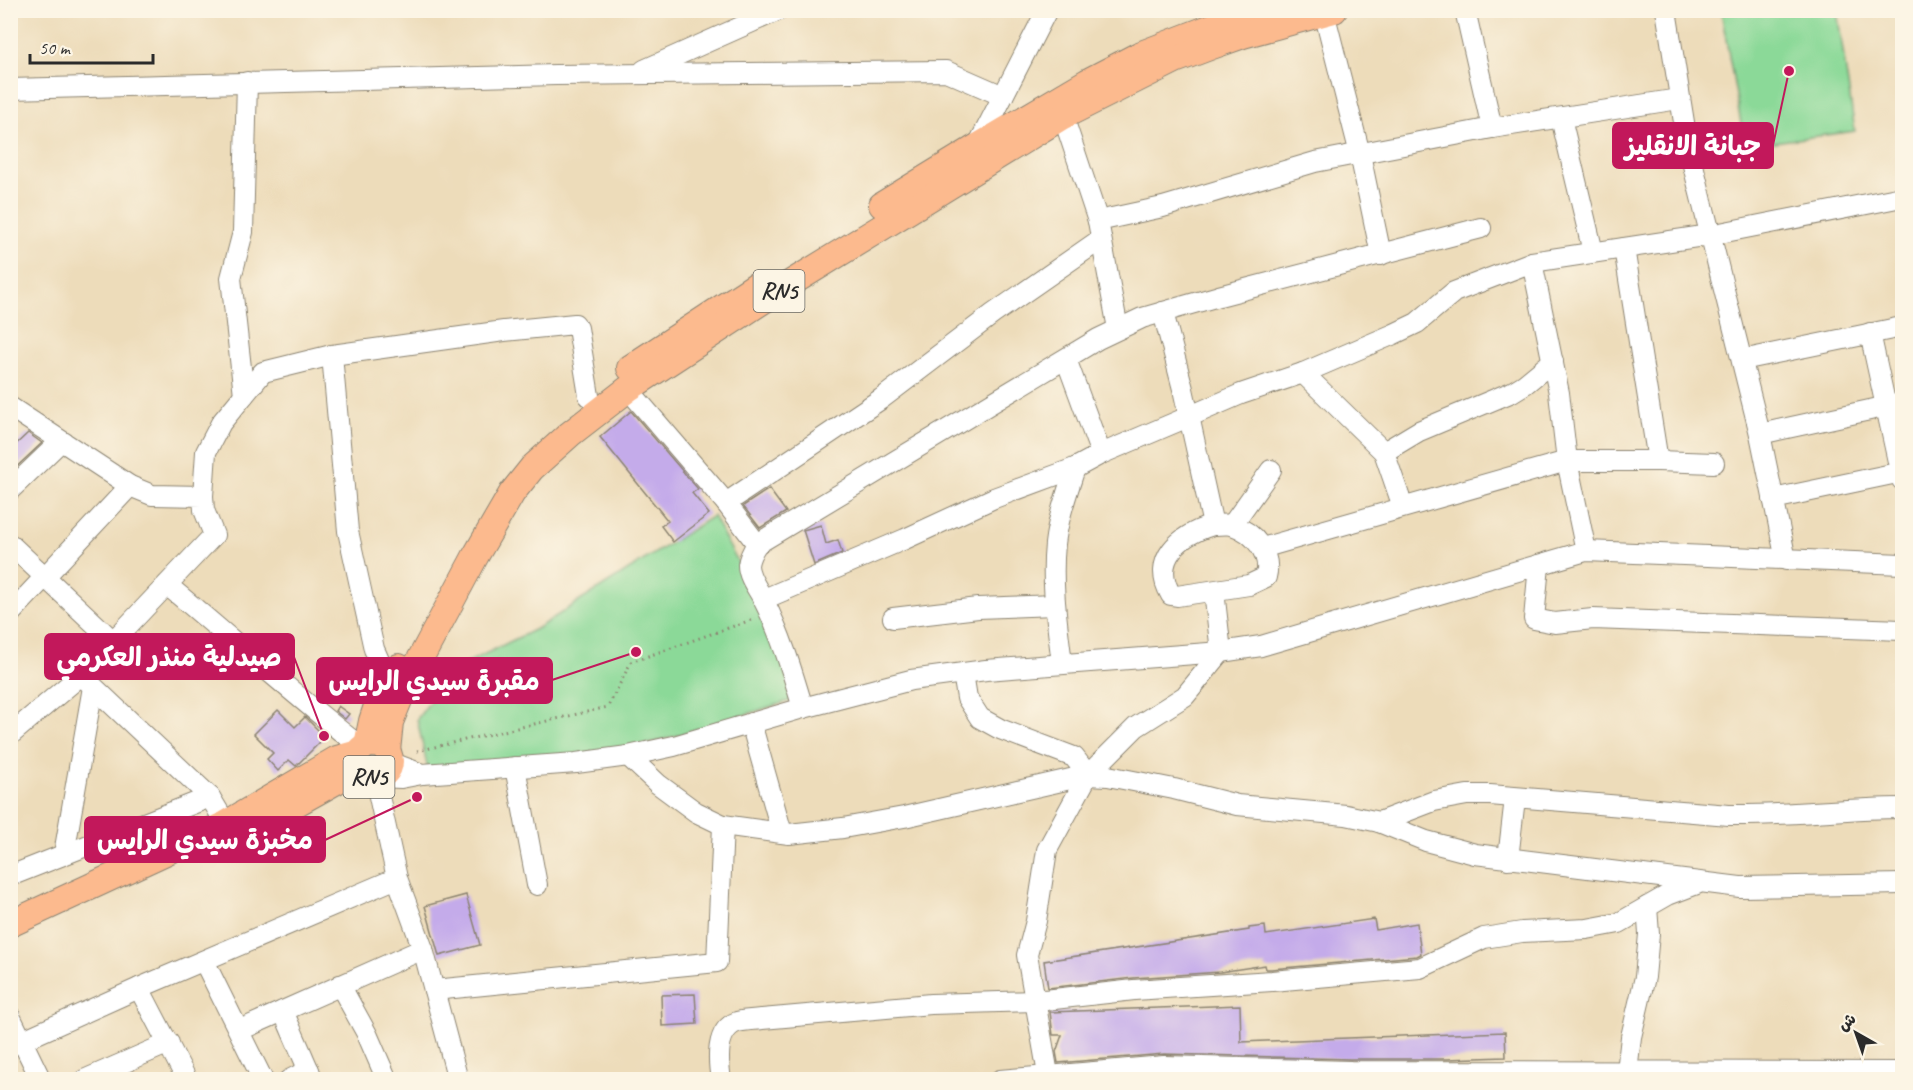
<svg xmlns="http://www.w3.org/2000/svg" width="1913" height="1090" viewBox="0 0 1913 1090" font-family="Caveat,'Playpen Sans Arabic',sans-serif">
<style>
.green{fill:#8bd998;stroke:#5b8262;stroke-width:1.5}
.building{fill:#c4abea}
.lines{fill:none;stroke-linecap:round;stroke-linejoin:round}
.minor-casing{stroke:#8c8472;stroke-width:22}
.major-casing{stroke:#8c8472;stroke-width:28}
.path{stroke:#8c8472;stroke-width:3;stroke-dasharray:1.5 4.5;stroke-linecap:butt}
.minor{stroke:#fff;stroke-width:20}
.major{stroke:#fcba8e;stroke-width:26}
.labels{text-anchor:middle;stroke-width:4.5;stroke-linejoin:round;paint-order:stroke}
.shield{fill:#fcf5e5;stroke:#6a6863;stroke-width:1.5}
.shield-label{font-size:24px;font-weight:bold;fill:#2b2b2b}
.leader{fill:none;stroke:#c2185b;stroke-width:2}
.callout-dot{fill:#c2185b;stroke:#fcf5e5;stroke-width:2}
.callout{fill:#c2185b;stroke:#c2185b;stroke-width:2}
.callout-label{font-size:27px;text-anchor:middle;font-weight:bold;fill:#fff}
</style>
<rect width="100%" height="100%" fill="#fcf5e5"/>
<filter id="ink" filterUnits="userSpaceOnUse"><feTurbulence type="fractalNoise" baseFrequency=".0167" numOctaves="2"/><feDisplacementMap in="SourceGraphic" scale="12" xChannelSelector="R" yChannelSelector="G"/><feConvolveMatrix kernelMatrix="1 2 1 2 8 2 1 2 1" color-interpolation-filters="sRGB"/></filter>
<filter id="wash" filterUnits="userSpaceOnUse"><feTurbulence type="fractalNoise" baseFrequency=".008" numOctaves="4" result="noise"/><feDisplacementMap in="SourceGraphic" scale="24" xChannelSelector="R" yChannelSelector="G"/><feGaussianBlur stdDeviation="1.35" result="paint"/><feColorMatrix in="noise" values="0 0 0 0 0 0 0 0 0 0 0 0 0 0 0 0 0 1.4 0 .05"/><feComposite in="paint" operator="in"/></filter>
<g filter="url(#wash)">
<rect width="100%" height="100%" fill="#eddcba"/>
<g class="green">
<polygon points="1721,11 1837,11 1855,131 1745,146"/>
<polygon points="713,516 777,635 796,699 623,752 428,770 417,719 454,669 536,629"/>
</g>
<g id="blocks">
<g class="building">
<polygon points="631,411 698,489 692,493 709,514 673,542 661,526 668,521 600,437"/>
<polygon points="28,433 42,443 10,473 10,450"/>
<polygon points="769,489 786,512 760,528 743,506"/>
<polygon points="821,525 826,544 838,540 842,553 814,565 803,530"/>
<polygon points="338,706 349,714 345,719 335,711"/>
<polygon points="278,710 295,727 305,717 325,737 296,766 289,760 278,771 267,759 273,753 254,734"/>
<polygon points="466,895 480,945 439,956 425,906"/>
<polygon points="1374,919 1376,930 1417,923 1421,954 1417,956 1271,969 1266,969 1265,965 1220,972 1133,978 1048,988 1044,961 1249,930 1249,928 1265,926 1266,935"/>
<polygon points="695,994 697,1024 662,1026 661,995"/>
<polygon points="1240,1005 1241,1042 1505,1032 1506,1057 1447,1059 1351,1059 1164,1054 1058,1063 1056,1052 1062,1035 1053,1035 1050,1012"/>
</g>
</g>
</g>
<g filter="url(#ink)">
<use href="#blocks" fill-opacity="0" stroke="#8c8472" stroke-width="1.5"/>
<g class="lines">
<defs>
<g id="minor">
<polyline points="1465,10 1492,128"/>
<polyline points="1666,10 1687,141 1760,434 1786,560"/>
<polyline points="1324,12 1360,154 1381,255"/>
<polyline points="644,70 779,10"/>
<polyline points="10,89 556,75 946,71 1003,96"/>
<polyline points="1063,116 1098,221 1118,329"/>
<polyline points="1561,118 1593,252"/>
<polyline points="977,147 1047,10"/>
<polyline points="1098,221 1163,207 1315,162 1492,128 1679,99"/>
<polyline points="1624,248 1658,461"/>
<polyline points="1532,262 1559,393 1567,461 1586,551"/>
<polyline points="1163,312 1183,389 1213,525"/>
<polyline points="1870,333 1902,480"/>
<polyline points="332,355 348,531 374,649 389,683"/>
<polyline points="1066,359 1101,454"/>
<polyline points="1742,360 1902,327"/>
<polyline points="1303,373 1384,452 1403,507"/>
<polyline points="628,389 726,503 757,544"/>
<polyline points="244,395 231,278 243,232 247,82"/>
<polyline points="10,407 130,486 152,495 203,496 204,510 214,535 81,675 10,735"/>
<polyline points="1760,434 1902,403"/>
<polyline points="1384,452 1419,431 1512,392 1525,384 1553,361"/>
<polyline points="10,490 60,442"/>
<polyline points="203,496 206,452 221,423 263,372 332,355 504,331 575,324 578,328 589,396"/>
<polyline points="1773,499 1902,472"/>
<polyline points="726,503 881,399 993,314 1101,239"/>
<path d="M1213,525c6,0 14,-1 19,0 22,7 40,29 34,52l-17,8 -72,11 -6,-1c-21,-36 9,-60 42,-70z"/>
<polyline points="1232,525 1271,470"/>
<polyline points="10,544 113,641"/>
<polyline points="1262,548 1567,461 1658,461 1714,463"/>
<polyline points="1539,565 1534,619 1555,623 1593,619 1902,630"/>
<path d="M167,585c65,54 128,111 195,163"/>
<polyline points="764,599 905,539 994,498 1075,468 1101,454 1188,417 1241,394 1303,373 1394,334 1417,323 1454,292 1532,262 1710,235 1902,197"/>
<polyline points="10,614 130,486"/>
<polyline points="893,618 978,608 1055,605"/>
<path d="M1062,663c-5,-40 -11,-79 -7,-119 3,-26 12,-51 20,-76"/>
<polyline points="963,673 967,698 980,718 1000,729 1074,757 1088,775"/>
<polyline points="81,675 210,797 226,824"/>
<path d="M803,708c-11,-37 -22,-74 -40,-109 -5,-10 -15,-22 -15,-34 1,-8 5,-15 9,-21l341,-205 44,-21 77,-22 262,-68"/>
<polyline points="751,723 782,833"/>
<polyline points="628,756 658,784 696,812 723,825 789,834 843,828 904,817 1088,775 1108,776 1174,789 1237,805 1346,815 1379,822 1426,841 1475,854 1740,887 1902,884"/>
<polyline points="515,767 537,885"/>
<polyline points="422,774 576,763 628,756 674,746 803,708 911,680 986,670 1221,652 1261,646 1586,551 1902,564"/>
<polyline points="378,777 401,778 422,774 390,762"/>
<polyline points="373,778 378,792 397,878 423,949 458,1080"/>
<path d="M1379,822l55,-21 33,-6h23l239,20c58,1 116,-7 173,-7"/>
<polyline points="64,854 93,687"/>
<polyline points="1508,859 1515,798"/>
<polyline points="10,876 210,797"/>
<polyline points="204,961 263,1080"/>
<polyline points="340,985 367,1034 387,1080"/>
<polyline points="139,988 187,1080"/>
<polyline points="434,990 717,962 723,825"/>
<polyline points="283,1011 313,1080"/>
<polyline points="10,1016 41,1080"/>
<polyline points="240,1030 423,949"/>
<polyline points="10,1046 139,988 397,878"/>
<polyline points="84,1080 169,1043"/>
<polyline points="289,1080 309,1070"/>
<path d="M721,1080c-3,-19 -6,-50 16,-58 8,-2 17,-2 25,-3l169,-15 105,-3 98,-11 138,-9 148,-13 64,-30 38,-6 65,-3 32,-6 49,-28 29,-11"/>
<polyline points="1000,1080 1164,1066 1351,1071 1902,1072"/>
<polyline points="1049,1080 1027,955 1036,921 1047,850 1088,775 1136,727 1185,696 1221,652 1214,591"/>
<polyline points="1626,1080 1631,1037 1645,977 1649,934 1647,907"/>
</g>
<g id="major">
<polyline points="882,205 977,147 1087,82 1139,55 1256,10"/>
<polyline points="630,368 755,286"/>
<circle cx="373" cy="761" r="17"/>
<polyline points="367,745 372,721 380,697 399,667"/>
<polyline points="387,751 390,722 401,695 476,555 512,493 532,468 570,434 628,389 773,294 1063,116 1175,60 1212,46 1243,35 1334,10"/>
<polyline points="245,832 358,769"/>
<polyline points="10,924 226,824 337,759 358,753"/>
</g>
</defs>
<use href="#minor" class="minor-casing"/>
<use href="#major" class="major-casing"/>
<polyline class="path" points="417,751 608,707 631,662 754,619"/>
<use href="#minor" class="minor"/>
<use href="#major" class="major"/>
</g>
</g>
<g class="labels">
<g class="shield">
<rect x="753.5" y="270" width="51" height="42" rx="4.5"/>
<rect x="343.5" y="756" width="51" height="42" rx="4.5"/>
</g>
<g class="shield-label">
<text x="779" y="299">RN5</text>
<text x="369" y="785">RN5</text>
</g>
</g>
<path class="leader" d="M1789 71L1773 145M324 736L294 657M636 652L552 680M417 797L325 840"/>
<g class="callout-dot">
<circle cx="1789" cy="71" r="6"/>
<circle cx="324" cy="736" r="6"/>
<circle cx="636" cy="652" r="6"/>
<circle cx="417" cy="797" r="6"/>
</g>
<g class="callout">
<rect x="1613" y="123" width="160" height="45" rx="6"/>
<rect x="45" y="634" width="249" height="45" rx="6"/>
<rect x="317" y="658" width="235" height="45" rx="6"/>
<rect x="85" y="817" width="240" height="45" rx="6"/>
</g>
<g class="callout-label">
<text x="1693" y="155">جبانة الانقليز</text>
<text x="169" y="666">صيدلية منذر العكرمي</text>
<text x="434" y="690">مقبرة سيدي الرايس</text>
<text x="205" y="849">مخبزة سيدي الرايس</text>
</g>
<rect width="1913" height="1090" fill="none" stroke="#fcf5e5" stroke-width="36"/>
<g transform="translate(1856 1033) rotate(320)" stroke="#fcf5e5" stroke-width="4.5" paint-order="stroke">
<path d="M0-4.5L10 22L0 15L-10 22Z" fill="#2b2b2b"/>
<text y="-9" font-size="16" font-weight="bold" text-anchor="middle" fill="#2b2b2b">ش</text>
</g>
<path d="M30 54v9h123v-9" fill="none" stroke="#2b2b2b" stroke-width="3"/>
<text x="39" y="54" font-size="18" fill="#2b2b2b" stroke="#fcf5e5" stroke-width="4.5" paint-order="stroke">50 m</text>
</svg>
